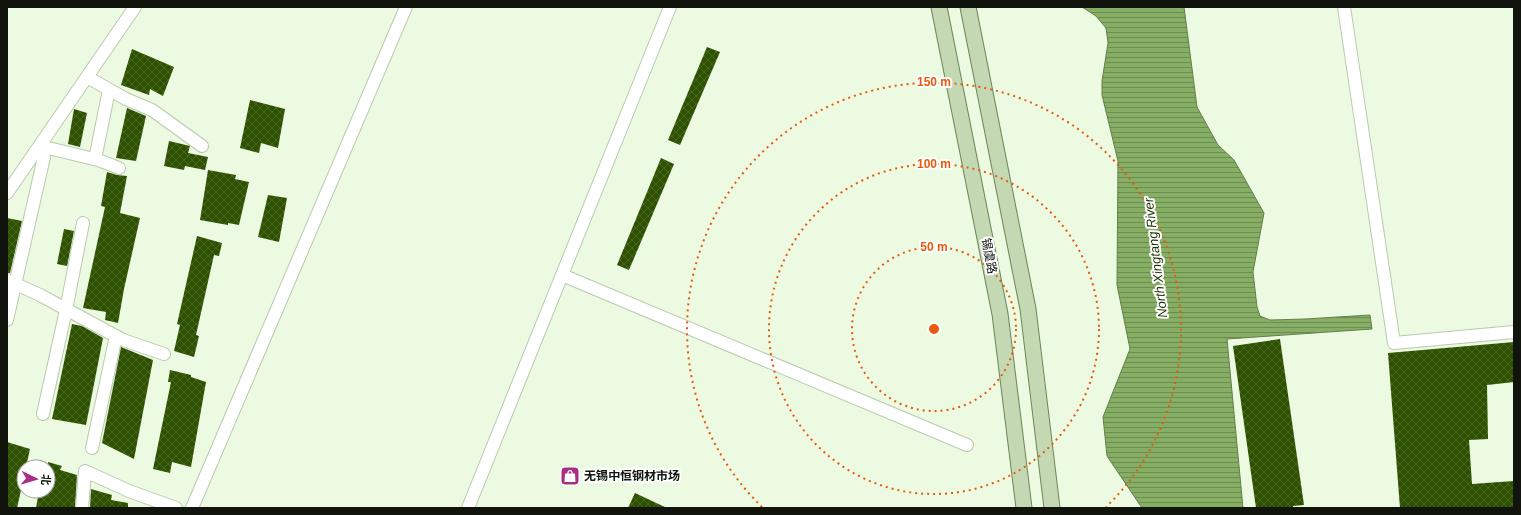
<svg xmlns="http://www.w3.org/2000/svg" width="1521" height="515" viewBox="0 0 1521 515" font-family="Arial,'Noto Sans SC',sans-serif">
<style>
.water{fill:url(#water-rules);stroke:#63804a}
.building{fill:url(#building-cross-hatch)}
.lines{fill:none;stroke-linecap:round;stroke-linejoin:round}
.minor-casing{stroke:#bbc9b0;stroke-width:14}
.major-casing{stroke:#6c8457;stroke-width:17}
.minor{stroke:#fff;stroke-width:12}
.major{stroke:#c4d9b3;stroke-width:15}
.ring{fill:none;stroke:#e8590c;stroke-width:2;stroke-dasharray:2 4}
.labels{text-anchor:middle;stroke-width:4;stroke-linejoin:round;paint-order:stroke}
.street-label{font-size:12px;fill:#10140c;stroke:#fff}
.poi-label{font-size:12px;font-weight:bold;fill:#10140c;stroke:#fff;text-anchor:start}
.water-label{font-size:13px;font-style:italic;fill:#1b3300;stroke:#fff}
.centre{fill:#e8590c;stroke:#fff;stroke-width:2}
.ring-label{font-size:12px;text-anchor:middle;font-weight:bold;fill:#e8590c;stroke:#fff;stroke-width:4;stroke-linejoin:round;paint-order:stroke}
</style>
<defs>
<pattern id="water-rules" width="6" height="5" patternUnits="userSpaceOnUse"><rect width="6" height="5" fill="#86ae64"/><path d="M0 2.5h6" fill="none" stroke="#6c8c51"/></pattern>
<pattern id="building-cross-hatch" width="8" height="8" patternUnits="userSpaceOnUse"><rect width="8" height="8" fill="#2e5100"/><path d="M0 0l8 8M0 8l8-8" fill="none" stroke="#496624"/></pattern>
</defs>
<rect width="100%" height="100%" fill="#ebfae1"/>
<polygon class="water" points="1082,7 1184,7 1197,107 1218,145 1234,160 1264,213 1253,272 1257,307 1260,316 1270,320 1305,319 1370,315 1372,329 1227,339 1243,508 1142,508 1107,456 1103,417 1130,349 1117,285 1118,161 1102,95 1102,81 1108,43 1106,28 1096,16"/>
<g class="building">
<polygon points="707,47 720,52 680,145 668,140"/>
<polygon points="132,49 174,67 163,96 150,89 149,95 121,85"/>
<polygon points="250,100 285,109 278,148 261,143 259,153 240,148"/>
<polygon points="127,108 146,116 136,161 116,158"/>
<polygon points="74,109 87,113 80,147 68,144"/>
<polygon points="169,141 190,146 188,153 208,157 205,170 185,166 184,170 164,166"/>
<polygon points="661,158 674,164 629,270 617,265"/>
<polygon points="208,170 236,175 235,179 249,182 239,225 228,223 228,225 200,220"/>
<polygon points="107,172 117,175 127,176 120,213 140,218 124,289 118,323 105,320 106,312 83,308 105,207 101,206"/>
<polygon points="268,195 287,198 279,242 258,237"/>
<polygon points="7,218 22,221 10,273 7,273"/>
<polygon points="64,229 74,231 67,266 57,264"/>
<polygon points="197,236 222,243 219,256 214,255 196,335 199,336 194,357 174,351 180,325 177,324"/>
<polygon points="72,324 82,326 103,338 86,425 52,419"/>
<polygon points="1280,339 1304,505 1293,506 1293,508 1256,508 1233,346"/>
<polygon points="1514,342 1514,382 1487,385 1488,439 1469,440 1472,484 1514,481 1514,508 1400,508 1388,353"/>
<polygon points="121,347 153,360 134,459 102,443"/>
<polygon points="170,370 191,375 191,377 206,382 191,467 172,462 170,473 153,469 171,382 168,382"/>
<polygon points="7,442 30,449 26,467 24,467 24,477 17,508 7,508"/>
<polygon points="48,462 62,466 60,470 77,475 75,508 36,508 39,491 48,491"/>
<polygon points="91,489 112,495 111,500 128,503 128,508 90,508"/>
<polygon points="635,493 667,508 628,508"/>
</g>
<g class="lines">
<defs>
<g id="minor">
<polyline points="1344,7 1394,343 1514,332"/>
<polyline points="87,77 126,99 152,110 202,146"/>
<polyline points="40,146 98,160 119,168"/>
<polyline points="95,159 109,90"/>
<polyline points="7,193 135,7"/>
<polyline points="562,275 967,445"/>
<polyline points="7,280 40,295 123,340 164,354"/>
<polyline points="7,320 44,157 40,146"/>
<polyline points="43,414 66,310 83,223"/>
<polyline points="92,448 116,336"/>
<polyline points="82,508 85,471 129,491 176,508"/>
<polyline points="192,508 406,7"/>
<polyline points="468,508 670,7"/>
</g>
<g id="major">
<polyline points="939,7 1000,314 1024,508"/>
<polyline points="968,7 1028,309 1052,508"/>
</g>
</defs>
<use href="#minor" class="minor-casing"/>
<use href="#major" class="major-casing"/>
<use href="#minor" class="minor"/>
<use href="#major" class="major"/>
</g>
<g class="ring">
<circle cx="934" cy="329" r="82"/>
<circle cx="934" cy="329" r="165"/>
<path d="M762 507A247 247 0 1 1 1106 507"/>
</g>
<defs>
<symbol id="shop-square" viewBox="-11 -11 22 22"><rect x="-9" y="-9" width="18" height="18" rx="4" fill="#a72e84" stroke="#fff"/><path d="M-5-2.5h2.3a2.7 3.5 0 0 1 5.4 0H5L5.5 6h-11ZM-1.5-2.5h3a1.5 2.3 0 0 0-3 0Z" fill="#fff"/></symbol>
</defs>
<g fill-rule="evenodd">
<use href="#shop-square" x="559" y="465" width="22" height="22"/>
</g>
<g class="labels">
<g class="street-label">
<text transform="translate(989 256) rotate(79)" y="4">锡虞路</text>
</g>
<g class="poi-label">
<text x="584" y="480">无锡中恒钢材市场</text>
</g>
<g class="water-label">
<text transform="translate(1155 258) rotate(-97)" y="5">North Xingtang River</text>
</g>
</g>
<circle cx="934" cy="329" r="6" class="centre"/>
<g class="ring-label">
<text x="934" y="86">150 m</text>
<text x="934" y="168">100 m</text>
<text x="934" y="251">50 m</text>
</g>
<rect width="1521" height="515" fill="none" stroke="#10140c" stroke-width="16"/>
<g transform="translate(36 479) rotate(95)"><circle r="19" fill="#ffffff" stroke="#9fa19e"/>
<path d="M0-3L7 15L0 10L-7 15Z" fill="#a72e84"/>
<text y="-6" font-size="11" font-weight="bold" text-anchor="middle" fill="#10140c">北</text>
</g>
</svg>
